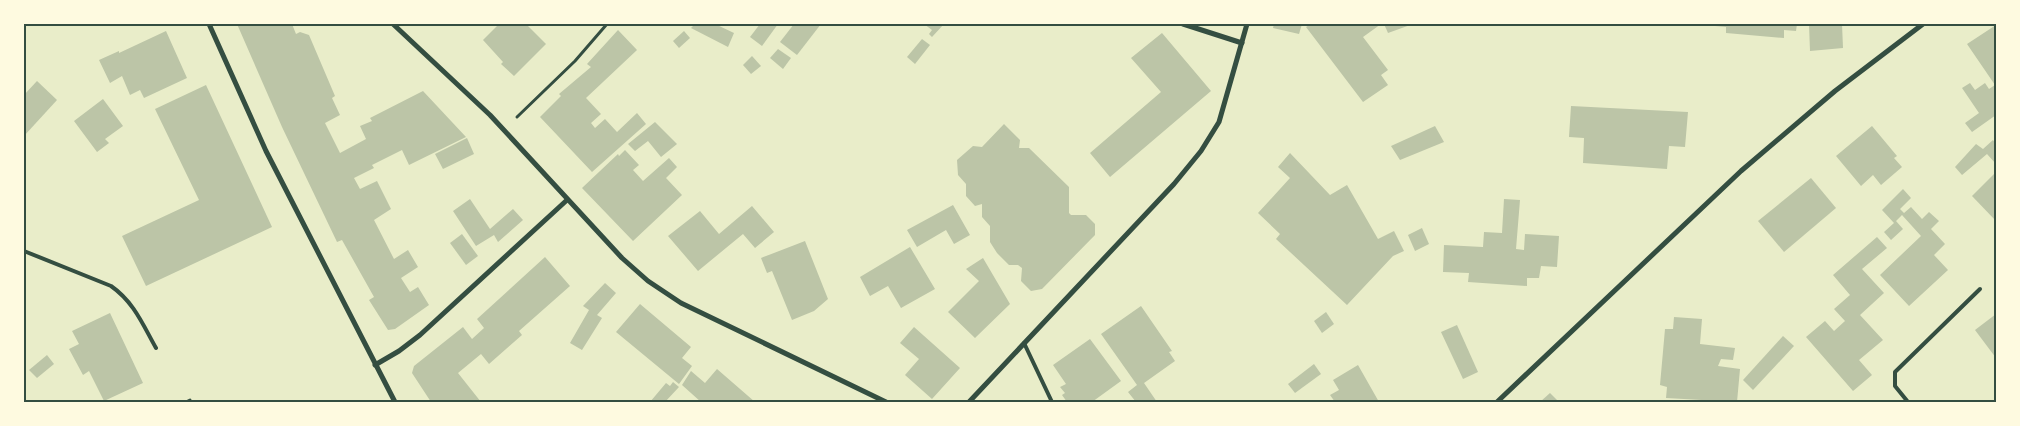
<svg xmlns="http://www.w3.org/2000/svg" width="2020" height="426" viewBox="0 0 2020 426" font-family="'Source Sans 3',sans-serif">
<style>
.building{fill:#bcc5a7}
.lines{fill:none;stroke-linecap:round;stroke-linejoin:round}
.path{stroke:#344e41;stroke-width:3}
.service{stroke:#344e41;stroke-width:4}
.minor{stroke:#344e41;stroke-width:5}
.neatline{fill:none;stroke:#344e41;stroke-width:2}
</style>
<rect width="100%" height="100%" fill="#e9edc9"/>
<g class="building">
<polygon points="237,24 292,24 296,34 300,32 309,35 335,96 332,98 340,115 325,123 340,153 366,139 360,126 372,121 370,118 423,91 466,137 409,165 402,150 372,165 374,168 354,178 360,189 377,181 391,209 374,220 394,259 408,250 418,267 401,278 410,292 418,287 429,305 395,329 388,330 369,300 374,297 342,240 337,242 282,127"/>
<polygon points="499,24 526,24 546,44 514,76 501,64 503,62 483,40"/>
<polygon points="695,24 715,24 734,33 728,47 691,28"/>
<polygon points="760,24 778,24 762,46 750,37"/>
<polygon points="794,24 821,24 797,55 780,42"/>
<polygon points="924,24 944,24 932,37 929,34 932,30"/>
<polygon points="1274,24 1302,24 1299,34 1273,28"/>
<polygon points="1311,24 1381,24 1363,37 1388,70 1381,75 1388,85 1363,102 1306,27"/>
<polygon points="1384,24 1413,24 1388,33"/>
<polygon points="1715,24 1797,24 1796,31 1784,30 1784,38 1726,33 1726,27 1715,26"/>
<polygon points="1809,24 1842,24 1843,48 1810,51"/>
<polygon points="1996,25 1996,115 1972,132 1965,123 1979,113 1962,88 1970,83 1975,90 1985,83 1989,89 1995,85 1967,44"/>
<polygon points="618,30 637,50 586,98 601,114 591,123 595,128 605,119 617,132 637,113 646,124 592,172 540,117 561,96 559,94 591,67 587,64"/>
<polygon points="166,31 187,78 144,98 140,90 130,95 122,76 110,83 99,60 119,51 119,53"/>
<polygon points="684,31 690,38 679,48 673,41"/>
<polygon points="1162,33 1211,91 1110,177 1090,153 1161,92 1131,58"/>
<polygon points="922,39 930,45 915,64 907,57"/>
<polygon points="778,49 791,58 783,69 770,58"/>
<polygon points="752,56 761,66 751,74 743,65"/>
<polygon points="37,81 57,100 24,136 24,95"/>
<polygon points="206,85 272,227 146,286 122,236 199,200 155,109"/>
<polygon points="103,99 123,126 105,139 109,143 97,152 74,121"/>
<polygon points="1571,106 1688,112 1685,147 1669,146 1667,169 1583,163 1584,138 1569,137"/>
<polygon points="655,122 677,144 661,157 648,141 635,151 628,144"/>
<polygon points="1004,124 1020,140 1019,148 1029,148 1069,187 1069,213 1071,215 1086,215 1095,224 1095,235 1042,289 1031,291 1021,281 1022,268 1018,265 1009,265 997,253 990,242 990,226 982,217 982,204 975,206 966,196 966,184 958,175 957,160 973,146 982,147"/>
<polygon points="1435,126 1444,142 1400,160 1391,146"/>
<polygon points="1872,126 1897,156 1894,158 1902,167 1881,185 1873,175 1861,186 1836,156"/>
<polygon points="467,138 474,154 443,169 435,154"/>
<polygon points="1993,140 1996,144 1996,164 1987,154 1962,175 1955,167 1976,144 1983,149"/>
<polygon points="625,150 639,165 633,170 643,181 669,158 677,167 666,178 682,195 633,241 582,188 618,154 619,156"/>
<polygon points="1290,153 1330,195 1347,185 1378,239 1394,231 1404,251 1393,256 1347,305 1276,239 1280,234 1258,213 1290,178 1278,167"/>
<polygon points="1995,173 1996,175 1996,221 1972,196"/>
<polygon points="1811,178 1836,208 1784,252 1758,221"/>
<polygon points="1903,189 1911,198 1900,209 1904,213 1911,207 1922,219 1929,212 1939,221 1931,229 1945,244 1934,255 1948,270 1909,306 1880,275 1921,236 1902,215 1896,221 1903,229 1891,240 1884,232 1894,223 1882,210"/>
<polygon points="470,199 490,229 513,209 523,220 498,242 494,235 476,246 453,211"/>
<polygon points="1504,199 1520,200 1516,249 1524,250 1525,234 1559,236 1557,267 1541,266 1539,278 1527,278 1527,286 1468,282 1469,273 1443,272 1444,245 1483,247 1484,232 1502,233"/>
<polygon points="953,205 970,235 954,244 946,230 917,247 907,230"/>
<polygon points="752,206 774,232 755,248 743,234 698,271 668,236 700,211 719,234"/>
<polygon points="1422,228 1429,244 1415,251 1408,235"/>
<polygon points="462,234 478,256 466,265 450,243"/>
<polygon points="1877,237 1887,248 1862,269 1884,293 1860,315 1883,340 1859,360 1872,375 1853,391 1806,337 1825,321 1834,331 1845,321 1834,309 1850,295 1833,275"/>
<polygon points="805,241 828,299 814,311 792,320 772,271 767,273 761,258"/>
<polygon points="910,247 935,289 901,308 888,286 870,296 860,277"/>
<polygon points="545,257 570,286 519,331 522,335 489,364 481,354 458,373 481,402 431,402 412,373 414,366 463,327 472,339 484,328 477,319"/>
<polygon points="983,258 1010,304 975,338 948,312 979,281 966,269"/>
<polygon points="605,283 616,293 597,315 602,318 582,350 570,343 589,310 583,306"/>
<polygon points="640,304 691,347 682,358 692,366 679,384 616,332"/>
<polygon points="1141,306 1172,351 1169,352 1175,361 1144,383 1157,402 1136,402 1128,392 1137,385 1101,334"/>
<polygon points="1326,312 1334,324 1322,333 1314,321"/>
<polygon points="110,313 143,383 104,401 89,371 83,375 69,349 79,344 72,331"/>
<polygon points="1996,314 1996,358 1975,330"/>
<polygon points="1674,317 1702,319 1700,344 1735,348 1733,360 1721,359 1718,366 1740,369 1737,402 1666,398 1667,387 1660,385 1665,329 1673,329"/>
<polygon points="1457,325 1478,372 1463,379 1441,332"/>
<polygon points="914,327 960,368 932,399 905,375 919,359 900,343"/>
<polygon points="1783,336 1794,346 1753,390 1743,380"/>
<polygon points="1090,339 1121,381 1092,402 1067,402 1062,395 1065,393 1060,387 1066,384 1053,365"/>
<polygon points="47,355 54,364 37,378 29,370"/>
<polygon points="1314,364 1321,374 1295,393 1288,384"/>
<polygon points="1358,365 1379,402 1335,402 1330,395 1339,390 1333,380"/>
<polygon points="717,369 755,402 701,402 682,385 691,371 705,383"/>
<polygon points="673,382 679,387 665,402 650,402 666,383 670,386"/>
<polygon points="1550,393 1559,402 1540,402"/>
</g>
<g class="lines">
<g class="path">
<polyline points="517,117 575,61 607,24"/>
<polyline points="186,402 190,400"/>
</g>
<g class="service">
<path d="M24,251l87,35c23,16 32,39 45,62"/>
<polyline points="1024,343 1052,402"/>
<polyline points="1908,402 1895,386 1895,372 1980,289"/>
</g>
<g class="minor">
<polyline points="209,24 266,151 395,402"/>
<polyline points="393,24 490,115 622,258 648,281 681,303 886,402"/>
<polyline points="1183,24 1242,43"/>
<polyline points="375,365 399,351 420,335 567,200"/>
<polyline points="969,402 1174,184 1201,151 1219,122 1247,24"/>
<polyline points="1497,402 1741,171 1835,91 1923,24"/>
</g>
</g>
<rect width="2020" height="426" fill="none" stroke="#fefae0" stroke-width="50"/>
<rect x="25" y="25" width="1970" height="376" class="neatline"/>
</svg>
